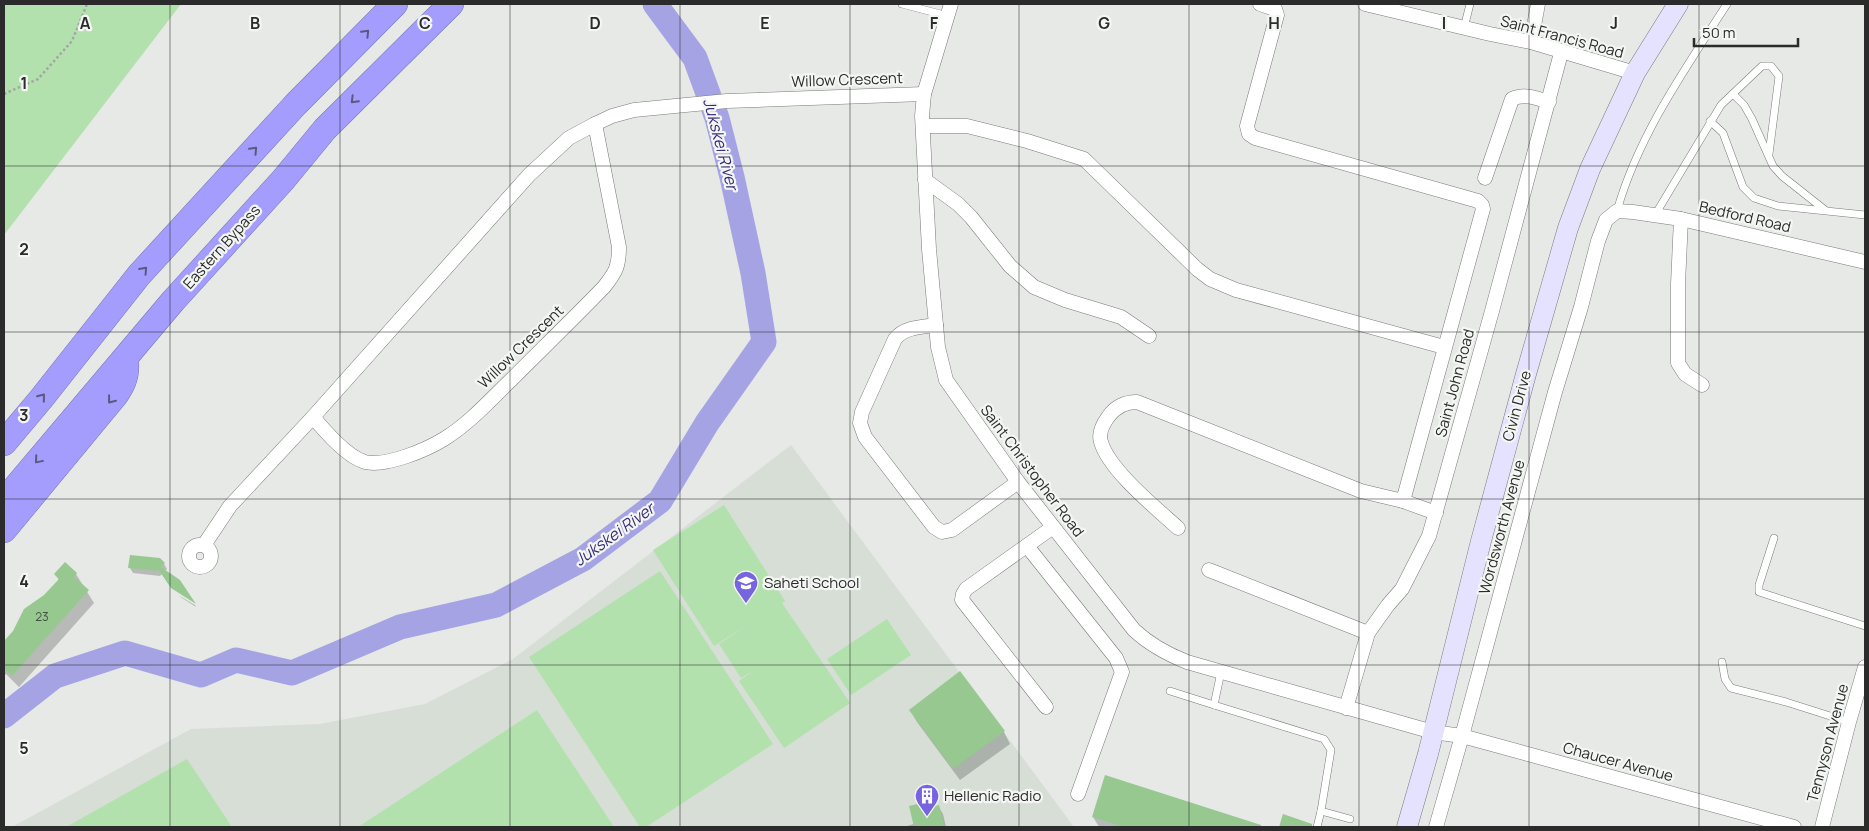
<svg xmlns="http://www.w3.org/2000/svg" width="1869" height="831" viewBox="0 0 1869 831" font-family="Manrope,sans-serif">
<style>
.built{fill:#d6ded6}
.green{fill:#b3e1ae}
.shadow{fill:#0003}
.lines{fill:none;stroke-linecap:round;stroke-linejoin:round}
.river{stroke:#a6a3e4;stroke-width:25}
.building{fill:#96c890}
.lane-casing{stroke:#797b79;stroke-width:8}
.street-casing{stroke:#797b79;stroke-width:15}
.secondary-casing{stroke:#797b79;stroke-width:21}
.highway-casing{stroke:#7975b4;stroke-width:26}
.path{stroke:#a3a6a3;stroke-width:2.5;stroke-dasharray:2.5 2.5;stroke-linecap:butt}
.lane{stroke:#fff;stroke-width:7}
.street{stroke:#fff;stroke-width:14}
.secondary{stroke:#e4e2ff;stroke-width:20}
.highway{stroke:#a49dfe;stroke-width:25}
.oneway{stroke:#5b597f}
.grid{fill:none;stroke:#2a2b2a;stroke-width:1;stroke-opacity:0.55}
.labels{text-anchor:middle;stroke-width:4.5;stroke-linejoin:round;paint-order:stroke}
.number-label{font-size:12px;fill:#455244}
.street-label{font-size:15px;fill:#2a2b2a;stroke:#f3f6f3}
.poi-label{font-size:15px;fill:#2a2b2a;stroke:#f3f6f3;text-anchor:start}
.water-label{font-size:16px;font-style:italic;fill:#392c78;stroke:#f3f6f3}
.grid-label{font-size:16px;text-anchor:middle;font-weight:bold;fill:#2a2b2a;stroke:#f3f6f3;stroke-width:4.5;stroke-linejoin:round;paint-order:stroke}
</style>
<rect width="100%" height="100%" fill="#e6e9e6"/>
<polygon class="built" points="791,445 1074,827 12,827 191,729 320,724 425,704 513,659"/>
<g class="green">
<polygon points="4,4 181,4 4,235"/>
<polygon points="724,505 785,601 782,603 850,703 784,748 739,681 754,670 741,678 719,644 749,624 714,646 653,550"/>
<polygon points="660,571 773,744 646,827 640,827 529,657"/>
<polygon points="887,619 911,655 851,695 827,659"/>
<polygon points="537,710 614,827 358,827"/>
<polygon points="187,759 232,827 66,827"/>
</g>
<g class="shadow">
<polygon points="164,564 167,569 165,571 172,589 162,574 160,576 133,573 130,568"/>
<polygon points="56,574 76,574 94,603 19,687 6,674 4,676 4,643 59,581"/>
<polygon points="178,595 195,605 196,607 182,598"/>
<polygon points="910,710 1004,732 1010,744 960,780 917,722"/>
<polygon points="1105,777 1265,827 1099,827 1093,817"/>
<polygon points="929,802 932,808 938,806 943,814 946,827 903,827 914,824"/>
</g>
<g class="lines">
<polyline class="river" points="4,716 55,676 125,653 201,675 236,660 292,673 400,627 496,605 583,559 660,501 707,423 764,342 753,273 732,177 717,118 695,58 655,4"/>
</g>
<g class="building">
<polygon points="130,555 160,558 165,563 161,567 180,580 196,604 171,588 158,569 157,571 128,568"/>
<polygon points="65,562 77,573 74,577 89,590 12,676 4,668 4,641 13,631 24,609 44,595 59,579 54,574"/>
<polygon points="960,671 1005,731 953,769 909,710"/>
<polygon points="1105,775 1261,825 1261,827 1124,827 1092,817"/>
<polygon points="930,801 931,807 939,805 945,827 914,827 909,806"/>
<polygon points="1283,814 1312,824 1312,827 1279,827"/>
</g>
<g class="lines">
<defs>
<g id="lane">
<polyline points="902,4 948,16"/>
<polyline points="1464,28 1470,4"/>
<polyline points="1733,94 1744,105 1752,119 1773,166 1782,176 1825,210"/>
<polyline points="1710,121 1723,133 1743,187 1754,198 1778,206 1865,215"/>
<path d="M1617,211c21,-75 68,-142 110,-207"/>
<polyline points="1655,215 1721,105 1762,66 1771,66 1779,76 1769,154"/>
<polyline points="1774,538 1759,585 1759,592 1865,626"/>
<polyline points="1722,662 1725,679 1731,688 1786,702 1849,722"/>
<polyline points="1221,672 1214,705 1324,739 1331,750 1321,811 1317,827"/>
<polyline points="1170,691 1214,705"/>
<polyline points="1321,811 1350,819"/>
</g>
<g id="street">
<path d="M951,4l-27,90 -2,22 7,133 9,98 8,33 72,102 116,148c16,15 33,24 53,32l246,70 29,4 332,91"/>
<polyline points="1365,4 1490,34 1531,42 1635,73"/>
<polyline points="1531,42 1538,4"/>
<polyline points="923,126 967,126 1027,141 1084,159 1197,269 1210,279 1236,290 1444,347"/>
<path d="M1485,178l27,-79c12,-6 25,-1 37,3"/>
<polyline points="925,180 958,204 971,217 1010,266 1034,287 1065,300 1121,317 1149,336"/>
<polyline points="1681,219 1678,284 1678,363 1685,374 1702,385"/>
<path d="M936,325c-14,2 -32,2 -41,14l-33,73 -2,11 5,14 69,90 8,5 10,-2 66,-48"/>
<path d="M313,417c12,14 34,40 52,45 21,5 61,-12 79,-23 26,-16 47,-40 69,-61 30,-30 61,-60 91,-91 12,-15 15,-21 15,-40l-24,-123"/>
<polyline points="1403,501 1436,513"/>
<path d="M1178,528c-22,-20 -69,-58 -77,-86 -3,-9 2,-18 7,-25 7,-10 17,-15 29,-15l224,89 42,10 80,-292 -1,-4 -4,-4 -223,-63 -6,-4 -2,-8 30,-111 -2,-6 -15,-5"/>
<circle cx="200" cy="556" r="11"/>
<polyline points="204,545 230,506 313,417 529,175 569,138 595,124 612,116 634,110 727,101 924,94"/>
<polyline points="1027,546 1116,658 1122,672 1078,794"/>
<polyline points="1209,570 1368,633"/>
<polyline points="1046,707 962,600 963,594 966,589 1053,527"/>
<polyline points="1346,708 1368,633 1388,605 1402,589 1429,536 1492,311 1561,53"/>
<polyline points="1436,827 1462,736 1555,392 1581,307 1598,241 1606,220 1617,211 1633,212 1681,219 1865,262"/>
<polyline points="1822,827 1849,722 1865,667"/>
</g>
<polyline id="secondary" points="1407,827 1428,754 1481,541 1526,374 1568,228 1590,169 1635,73 1678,4"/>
<g id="highway">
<polyline points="4,443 41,399 139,275 296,104 395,4"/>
<polyline points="4,501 173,301 283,180 325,129 451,4"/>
<path d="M4,530l111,-134c7,-10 12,-19 11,-33"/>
</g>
</defs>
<use href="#lane" class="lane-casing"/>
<use href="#street" class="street-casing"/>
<use href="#secondary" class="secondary-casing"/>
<use href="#highway" class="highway-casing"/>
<polyline class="path" points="4,94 38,79 72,41 87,4"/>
<use href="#lane" class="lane"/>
<use href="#street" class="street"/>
<use href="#secondary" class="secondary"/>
<use href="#highway" class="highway"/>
</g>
<defs><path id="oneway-chevron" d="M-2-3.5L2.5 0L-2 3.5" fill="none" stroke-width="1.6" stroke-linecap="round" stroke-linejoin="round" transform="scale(1.25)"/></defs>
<g class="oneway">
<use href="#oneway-chevron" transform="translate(366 33) rotate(-46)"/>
<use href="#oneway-chevron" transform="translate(354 100) rotate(135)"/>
<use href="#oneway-chevron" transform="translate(254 150) rotate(-47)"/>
<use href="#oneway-chevron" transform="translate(144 270) rotate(-48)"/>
<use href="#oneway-chevron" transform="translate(42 397) rotate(-51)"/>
<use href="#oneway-chevron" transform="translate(111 400) rotate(128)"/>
<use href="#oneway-chevron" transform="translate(38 460) rotate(130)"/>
</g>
<path class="grid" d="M170,4v823M340,4v823M510,4v823M680,4v823M850,4v823M1019,4v823M1189,4v823M1359,4v823M1529,4v823M1699,4v823M4,166h1861M4,332h1861M4,499h1861M4,665h1861"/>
<defs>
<symbol id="school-pin" viewBox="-11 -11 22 30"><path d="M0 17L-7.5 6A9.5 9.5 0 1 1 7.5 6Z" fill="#7765e0" stroke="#f3f6f3"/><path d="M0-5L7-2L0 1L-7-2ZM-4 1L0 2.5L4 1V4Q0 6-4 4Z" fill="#fff"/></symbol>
<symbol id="building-pin" viewBox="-11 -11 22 30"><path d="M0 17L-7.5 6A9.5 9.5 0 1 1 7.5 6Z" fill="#7765e0" stroke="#f3f6f3"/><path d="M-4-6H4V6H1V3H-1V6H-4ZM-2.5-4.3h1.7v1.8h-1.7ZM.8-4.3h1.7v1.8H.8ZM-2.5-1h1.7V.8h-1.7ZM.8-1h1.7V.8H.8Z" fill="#fff"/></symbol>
</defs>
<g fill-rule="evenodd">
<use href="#school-pin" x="732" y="569" width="28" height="38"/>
<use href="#building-pin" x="913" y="782" width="28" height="38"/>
</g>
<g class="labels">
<g class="number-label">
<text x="42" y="621">23</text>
</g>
<g class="street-label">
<text transform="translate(1562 37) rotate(15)" y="5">Saint Francis Road</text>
<text transform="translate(847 80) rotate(-2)" y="5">Willow Crescent</text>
<text transform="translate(1745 217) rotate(13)" y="5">Bedford Road</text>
<text transform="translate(222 247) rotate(-48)" y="5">Eastern Bypass</text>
<text transform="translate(521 347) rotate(-44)" y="5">Willow Crescent</text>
<text transform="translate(1455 383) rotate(-75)" y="5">Saint John Road</text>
<text transform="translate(1517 406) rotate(-75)" y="5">Civin Drive</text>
<text transform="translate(1032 471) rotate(53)" y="5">Saint Christopher Road</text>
<text transform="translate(1502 527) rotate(-75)" y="5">Wordsworth Avenue</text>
<text transform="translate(1828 743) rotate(-75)" y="5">Tennyson Avenue</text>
<text transform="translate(1618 762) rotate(15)" y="5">Chaucer Avenue</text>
</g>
<g class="poi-label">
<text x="764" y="588">Saheti School</text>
<text x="944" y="801">Hellenic Radio</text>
</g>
<g class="water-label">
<text transform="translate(721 144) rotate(75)" y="6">Jukskei River</text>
<text transform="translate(614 534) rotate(-36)" y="6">Jukskei River</text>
</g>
</g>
<g class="grid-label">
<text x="85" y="29">A</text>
<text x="255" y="29">B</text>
<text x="425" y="29">C</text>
<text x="595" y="29">D</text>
<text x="765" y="29">E</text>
<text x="934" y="29">F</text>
<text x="1104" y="29">G</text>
<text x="1274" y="29">H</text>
<text x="1444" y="29">I</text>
<text x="1614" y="29">J</text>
<text x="24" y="89">1</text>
<text x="24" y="255">2</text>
<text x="24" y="421">3</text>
<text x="24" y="587">4</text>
<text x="24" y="754">5</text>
</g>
<rect width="1869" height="831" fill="none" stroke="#2a2b2a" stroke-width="10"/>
<path d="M1694 38v8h104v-8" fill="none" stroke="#2a2b2a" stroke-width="2.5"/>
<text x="1702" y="38" font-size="15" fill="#2a2b2a" stroke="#f3f6f3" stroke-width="4" paint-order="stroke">50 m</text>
</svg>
